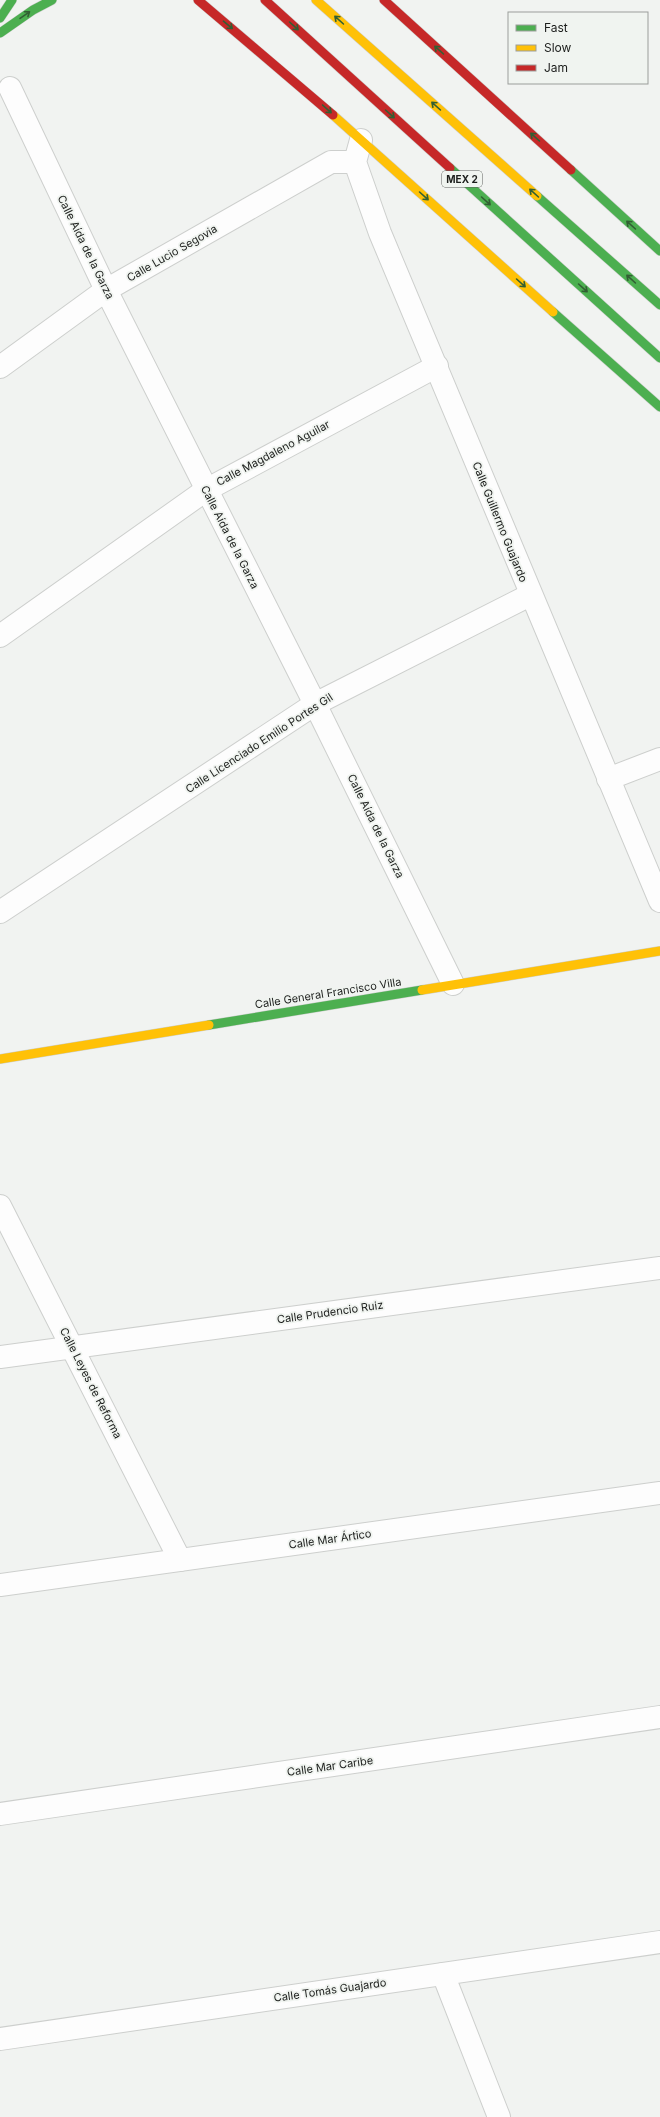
<svg xmlns="http://www.w3.org/2000/svg" width="660" height="2117" viewBox="0 0 660 2117" font-family="Inter,sans-serif">
<style>
.lines{fill:none;stroke-linecap:round;stroke-linejoin:round}
.street-casing{stroke:#cdcfcd;stroke-width:24}
.fast-casing{stroke:#cdcfcd;stroke-width:10}
.slow-casing{stroke:#cdcfcd;stroke-width:10}
.jam-casing{stroke:#cdcfcd;stroke-width:10}
.street{stroke:#fdfdfd;stroke-width:22}
.fast{stroke:#4caf50;stroke-width:9}
.slow{stroke:#ffc107;stroke-width:9}
.jam{stroke:#c62828;stroke-width:9}
.oneway{stroke:#325f33}
.labels{text-anchor:middle;stroke-width:3.5;stroke-linejoin:round;paint-order:stroke}
.shield{fill:#f0f4f0;stroke:#5c5e5c;stroke-width:1}
.shield-label{font-size:10px;font-weight:bold;fill:#1c1e1c}
.street-label{font-size:11px;fill:#1c1e1c;stroke:#f0f4f0}
</style>
<rect width="100%" height="100%" fill="#f1f3f1"/>
<g class="lines">
<defs>
<g id="street">
<polyline points="10,88 106,290 315,704 453,984"/>
<polyline points="361,140 355,162 380,233 660,901"/>
<polyline points="0,367 106,290 331,162 355,162"/>
<polyline points="0,636 206,490 437,366"/>
<polyline points="608,779 660,759"/>
<polyline points="0,912 315,704 530,595"/>
<polyline points="0,1206 180,1560"/>
<polyline points="0,1357 660,1268"/>
<polyline points="0,1585 660,1493"/>
<polyline points="0,1814 660,1717"/>
<polyline points="443,1974 499,2117"/>
<polyline points="0,2039 660,1942"/>
</g>
<g id="fast">
<polyline points="0,18 12,0"/>
<polyline points="0,33 33,10 52,0"/>
<polyline points="450,168 660,358"/>
<polyline points="571,170 660,251"/>
<polyline points="537,196 660,305"/>
<polyline points="553,312 660,407"/>
<polyline points="209,1025 422,990"/>
</g>
<g id="slow">
<polyline points="316,0 537,196"/>
<polyline points="333,115 553,312"/>
<polyline points="422,990 660,951"/>
<polyline points="0,1059 209,1025"/>
</g>
<g id="jam">
<polyline points="198,0 333,115"/>
<polyline points="265,0 450,168"/>
<polyline points="384,0 571,170"/>
</g>
</defs>
<use href="#street" class="street-casing"/>
<use href="#fast" class="fast-casing"/>
<use href="#slow" class="slow-casing"/>
<use href="#jam" class="jam-casing"/>
<use href="#street" class="street"/>
<use href="#fast" class="fast"/>
<use href="#slow" class="slow"/>
<use href="#jam" class="jam"/>
</g>
<defs><path id="oneway-shaft" d="M-6 0H5M1.5-3L5.5 0L1.5 3" fill="none" stroke-width="1.6" stroke-linecap="round" stroke-linejoin="round"/></defs>
<g class="oneway">
<use href="#oneway-shaft" transform="translate(25 15) rotate(-35)"/>
<use href="#oneway-shaft" transform="translate(339 20) rotate(-138)"/>
<use href="#oneway-shaft" transform="translate(228 25) rotate(40)"/>
<use href="#oneway-shaft" transform="translate(294 26) rotate(42)"/>
<use href="#oneway-shaft" transform="translate(439 50) rotate(-138)"/>
<use href="#oneway-shaft" transform="translate(436 106) rotate(-138)"/>
<use href="#oneway-shaft" transform="translate(327 109) rotate(42)"/>
<use href="#oneway-shaft" transform="translate(390 114) rotate(42)"/>
<use href="#oneway-shaft" transform="translate(535 137) rotate(-138)"/>
<use href="#oneway-shaft" transform="translate(534 193) rotate(-138)"/>
<use href="#oneway-shaft" transform="translate(424 196) rotate(42)"/>
<use href="#oneway-shaft" transform="translate(486 201) rotate(42)"/>
<use href="#oneway-shaft" transform="translate(631 225) rotate(-138)"/>
<use href="#oneway-shaft" transform="translate(631 279) rotate(-138)"/>
<use href="#oneway-shaft" transform="translate(521 283) rotate(42)"/>
<use href="#oneway-shaft" transform="translate(583 288) rotate(42)"/>
</g>
<g class="labels">
<rect class="shield" x="442" y="171" width="40" height="16" rx="3"/>
<g class="shield-label">
<text x="462" y="183">MEX 2</text>
</g>
<g class="street-label">
<text transform="translate(86 247) rotate(64)" y="4">Calle Aída de la Garza</text>
<text transform="translate(172 253) rotate(-30)" y="4">Calle Lucio Segovia</text>
<text transform="translate(273 453) rotate(-28)" y="4">Calle Magdaleno Aguilar</text>
<text transform="translate(500 522) rotate(68)" y="4">Calle Guillermo Guajardo</text>
<text transform="translate(230 537) rotate(63)" y="4">Calle Aída de la Garza</text>
<text transform="translate(259 743) rotate(-33)" y="4">Calle Licenciado Emilio Portes Gil</text>
<text transform="translate(376 826) rotate(64)" y="4">Calle Aída de la Garza</text>
<text transform="translate(328 993) rotate(-9)" y="4">Calle General Francisco Villa</text>
<text transform="translate(330 1312) rotate(-8)" y="4">Calle Prudencio Ruiz</text>
<text transform="translate(91 1383) rotate(63)" y="4">Calle Leyes de Reforma</text>
<text transform="translate(330 1539) rotate(-8)" y="4">Calle Mar Ártico</text>
<text transform="translate(330 1766) rotate(-8)" y="4">Calle Mar Caribe</text>
<text transform="translate(330 1990) rotate(-8)" y="4">Calle Tomás Guajardo</text>
</g>
</g>
<rect x="508" y="12" width="140" height="72" fill="#f0f4f0" stroke="#9b9e9b"/>
<rect x="516" y="25" width="20" height="6" fill="#4caf50" stroke="#9b9e9b"/>
<text x="544" y="32" font-size="12" fill="#1c1e1c">Fast</text>
<rect x="516" y="45" width="20" height="6" fill="#ffc107" stroke="#9b9e9b"/>
<text x="544" y="52" font-size="12" fill="#1c1e1c">Slow</text>
<rect x="516" y="65" width="20" height="6" fill="#c62828" stroke="#9b9e9b"/>
<text x="544" y="72" font-size="12" fill="#1c1e1c">Jam</text>
</svg>
